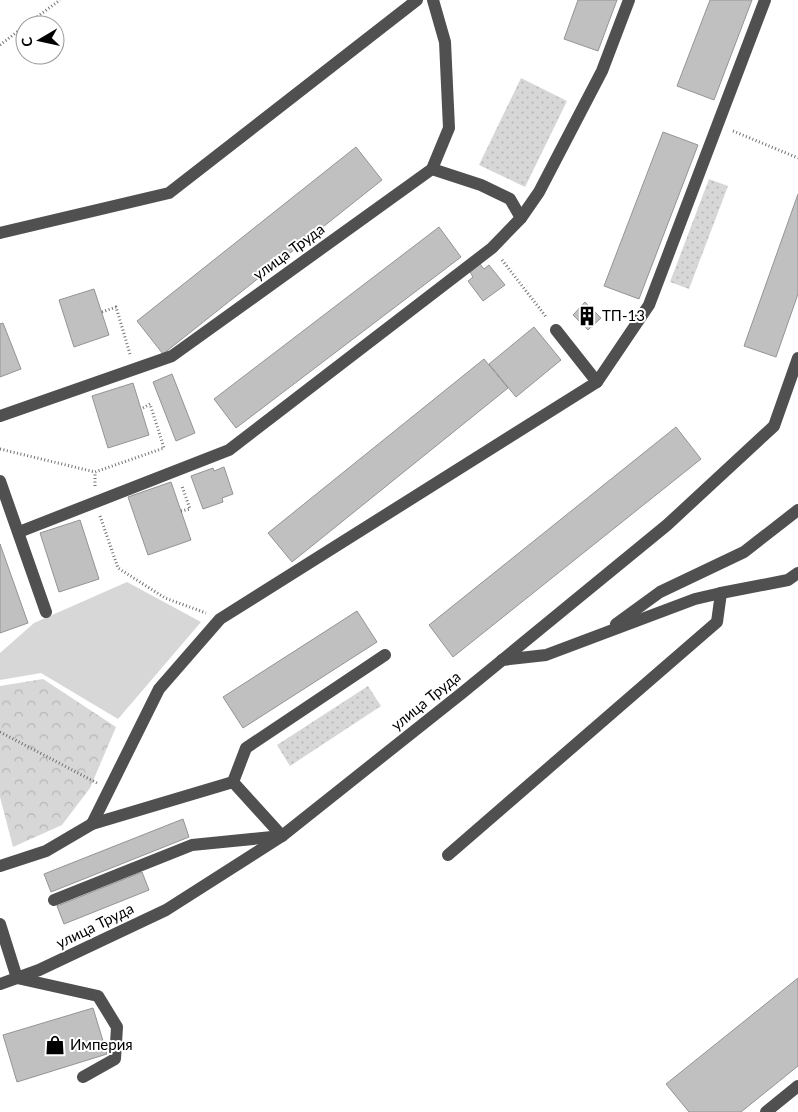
<svg xmlns="http://www.w3.org/2000/svg" width="798" height="1112" viewBox="0 0 798 1112" font-family="Lato,sans-serif">
<style>
.green{fill:#d7d7d7}
.forest{fill:url(#forest-crowns)}
.park{fill:url(#park-dots)}
.building{fill:#c0c0c0;stroke:#949494}
.lines{fill:none;stroke-linecap:round;stroke-linejoin:round}
.path{stroke:#727272;stroke-width:3;stroke-dasharray:1 2.5;stroke-linecap:butt}
.minor{stroke:#505050;stroke-width:12}
.labels{text-anchor:middle;stroke-width:4;stroke-linejoin:round;paint-order:stroke}
.street-label{font-size:15px;fill:#000;stroke:#fff}
.poi-label{font-size:15px;fill:#000;stroke:#fff;text-anchor:start}
</style>
<defs>
<pattern id="forest-crowns" width="20" height="18" patternUnits="userSpaceOnUse" patternTransform="scale(1.25)"><rect width="20" height="18" fill="#d7d7d7"/><path d="M2 6a3 3 0 1 1 6 0M12 15a3 3 0 1 1 6 0" fill="none" stroke="#b7b7b7"/></pattern>
<pattern id="park-dots" width="8" height="8" patternUnits="userSpaceOnUse" patternTransform="scale(1.25)"><rect width="8" height="8" fill="#d7d7d7"/><path d="M2 2h.1M6 6h.1" fill="none" stroke="#b7b7b7" stroke-width="1.8" stroke-linecap="round"/></pattern>
</defs>
<rect width="100%" height="100%" fill="#fff"/>
<polygon class="green" points="127,582 201,622 118,719 41,673 0,680 0,653 34,623"/>
<polygon class="forest" points="43,679 116,727 90,788 62,825 13,847 0,797 0,686"/>
<g class="park">
<polygon points="521,78 567,101 525,187 479,165"/>
<polygon points="709,179 728,186 689,289 670,282"/>
<polygon points="368,686 381,706 290,766 277,745"/>
</g>
<g class="building">
<polygon points="578,0 617,0 598,51 564,39"/>
<polygon points="710,0 752,0 714,100 677,86"/>
<polygon points="663,132 698,145 639,299 604,286"/>
<polygon points="356,147 382,180 163,354 137,321"/>
<polygon points="798,194 798,294 776,357 744,346"/>
<polygon points="439,227 461,257 236,428 214,399"/>
<polygon points="480,264 484,269 489,265 505,285 483,301 468,281 473,277 470,272"/>
<polygon points="94,289 109,335 74,347 59,300"/>
<polygon points="585,302 601,318 588,330 573,315"/>
<polygon points="3,323 21,369 0,377 0,324"/>
<polygon points="534,327 561,360 516,397 489,364"/>
<polygon points="484,359 508,388 292,562 268,533"/>
<polygon points="172,374 195,433 176,441 153,382"/>
<polygon points="133,383 149,435 108,448 92,396"/>
<polygon points="676,427 701,459 453,657 429,625"/>
<polygon points="224,467 233,494 222,498 223,502 203,509 191,476 213,468 214,471"/>
<polygon points="171,482 191,540 148,555 128,497"/>
<polygon points="80,520 99,579 59,592 40,533"/>
<polygon points="0,544 28,623 0,633"/>
<polygon points="357,611 377,642 243,728 223,697"/>
<polygon points="183,819 189,837 51,892 44,874"/>
<polygon points="142,872 149,890 64,924 57,906"/>
<polygon points="798,978 798,1066 741,1112 689,1112 666,1084"/>
<polygon points="93,1008 107,1054 17,1082 3,1035"/>
</g>
<g class="lines">
<g class="path">
<polyline points="26,25 60,0"/>
<polyline points="0,45 25,26"/>
<polyline points="733,131 798,158"/>
<polyline points="502,260 547,318"/>
<polyline points="102,312 116,307 130,354"/>
<polyline points="0,449 95,472 164,448 150,404 141,409"/>
<polyline points="95,486 95,472"/>
<polyline points="181,511 190,509 182,486"/>
<polyline points="100,516 118,568 165,598 206,613"/>
<polyline points="0,732 97,783"/>
</g>
<g class="minor">
<polyline points="432,169 481,185 510,199 521,218"/>
<polyline points="0,233 169,193 417,0"/>
<polyline points="597,382 649,305 765,0"/>
<polyline points="0,416 172,356 432,169 449,128 445,42 433,0"/>
<polyline points="0,481 46,612"/>
<polyline points="19,532 229,450 492,248 521,218 539,192 602,71 629,0"/>
<polyline points="721,593 788,580 798,573"/>
<polyline points="616,624 660,592 744,552 798,510"/>
<polyline points="233,782 246,748 385,655"/>
<polyline points="92,824 159,689 220,619 597,382 556,330"/>
<polyline points="448,855 717,622 721,593 695,599 546,655 502,660"/>
<polyline points="0,866 46,851 92,824 233,782 282,836 192,845 54,900"/>
<polyline points="0,924 17,978 98,996 117,1027 115,1059 83,1077"/>
<polyline points="0,984 39,970 166,910 282,836 462,693 667,525 774,426 798,358"/>
<polyline points="766,1112 798,1086"/>
</g>
</g>
<defs>
<symbol id="building-bare" viewBox="-9 -9 18 18"><path d="M-4-6H4V6H1V3H-1V6H-4ZM-2.5-4.3h1.7v1.8h-1.7ZM.8-4.3h1.7v1.8H.8ZM-2.5-1h1.7V.8h-1.7ZM.8-1h1.7V.8H.8Z" fill="#000" stroke="#fff" stroke-width="2.5" paint-order="stroke"/></symbol>
<symbol id="shop-bare" viewBox="-9 -9 18 18"><path d="M-5-2.5h2.3a2.7 3.5 0 0 1 5.4 0H5L5.5 6h-11ZM-1.5-2.5h3a1.5 2.3 0 0 0-3 0Z" fill="#000" stroke="#fff" stroke-width="2.5" paint-order="stroke"/></symbol>
</defs>
<g fill-rule="evenodd">
<use href="#building-bare" x="573" y="302" width="28" height="28"/>
<use href="#shop-bare" x="41" y="1031" width="28" height="28"/>
</g>
<g class="labels">
<g class="street-label">
<text transform="translate(289 252) rotate(-36)" y="5">улица Труда</text>
<text transform="translate(426 701) rotate(-39)" y="5">улица Труда</text>
<text transform="translate(95 926) rotate(-26)" y="5">улица Труда</text>
</g>
<g class="poi-label">
<text x="602" y="321">ТП-13</text>
<text x="70" y="1050">Империя</text>
</g>
</g>
<g transform="translate(40 40) rotate(261)"><circle r="24" fill="#ffffff" stroke="#999999"/>
<path d="M0-4L9 19L0 12L-9 19Z" fill="#000000"/>
<text y="-8" font-size="14" font-weight="bold" text-anchor="middle" fill="#000000">С</text>
</g>
</svg>
